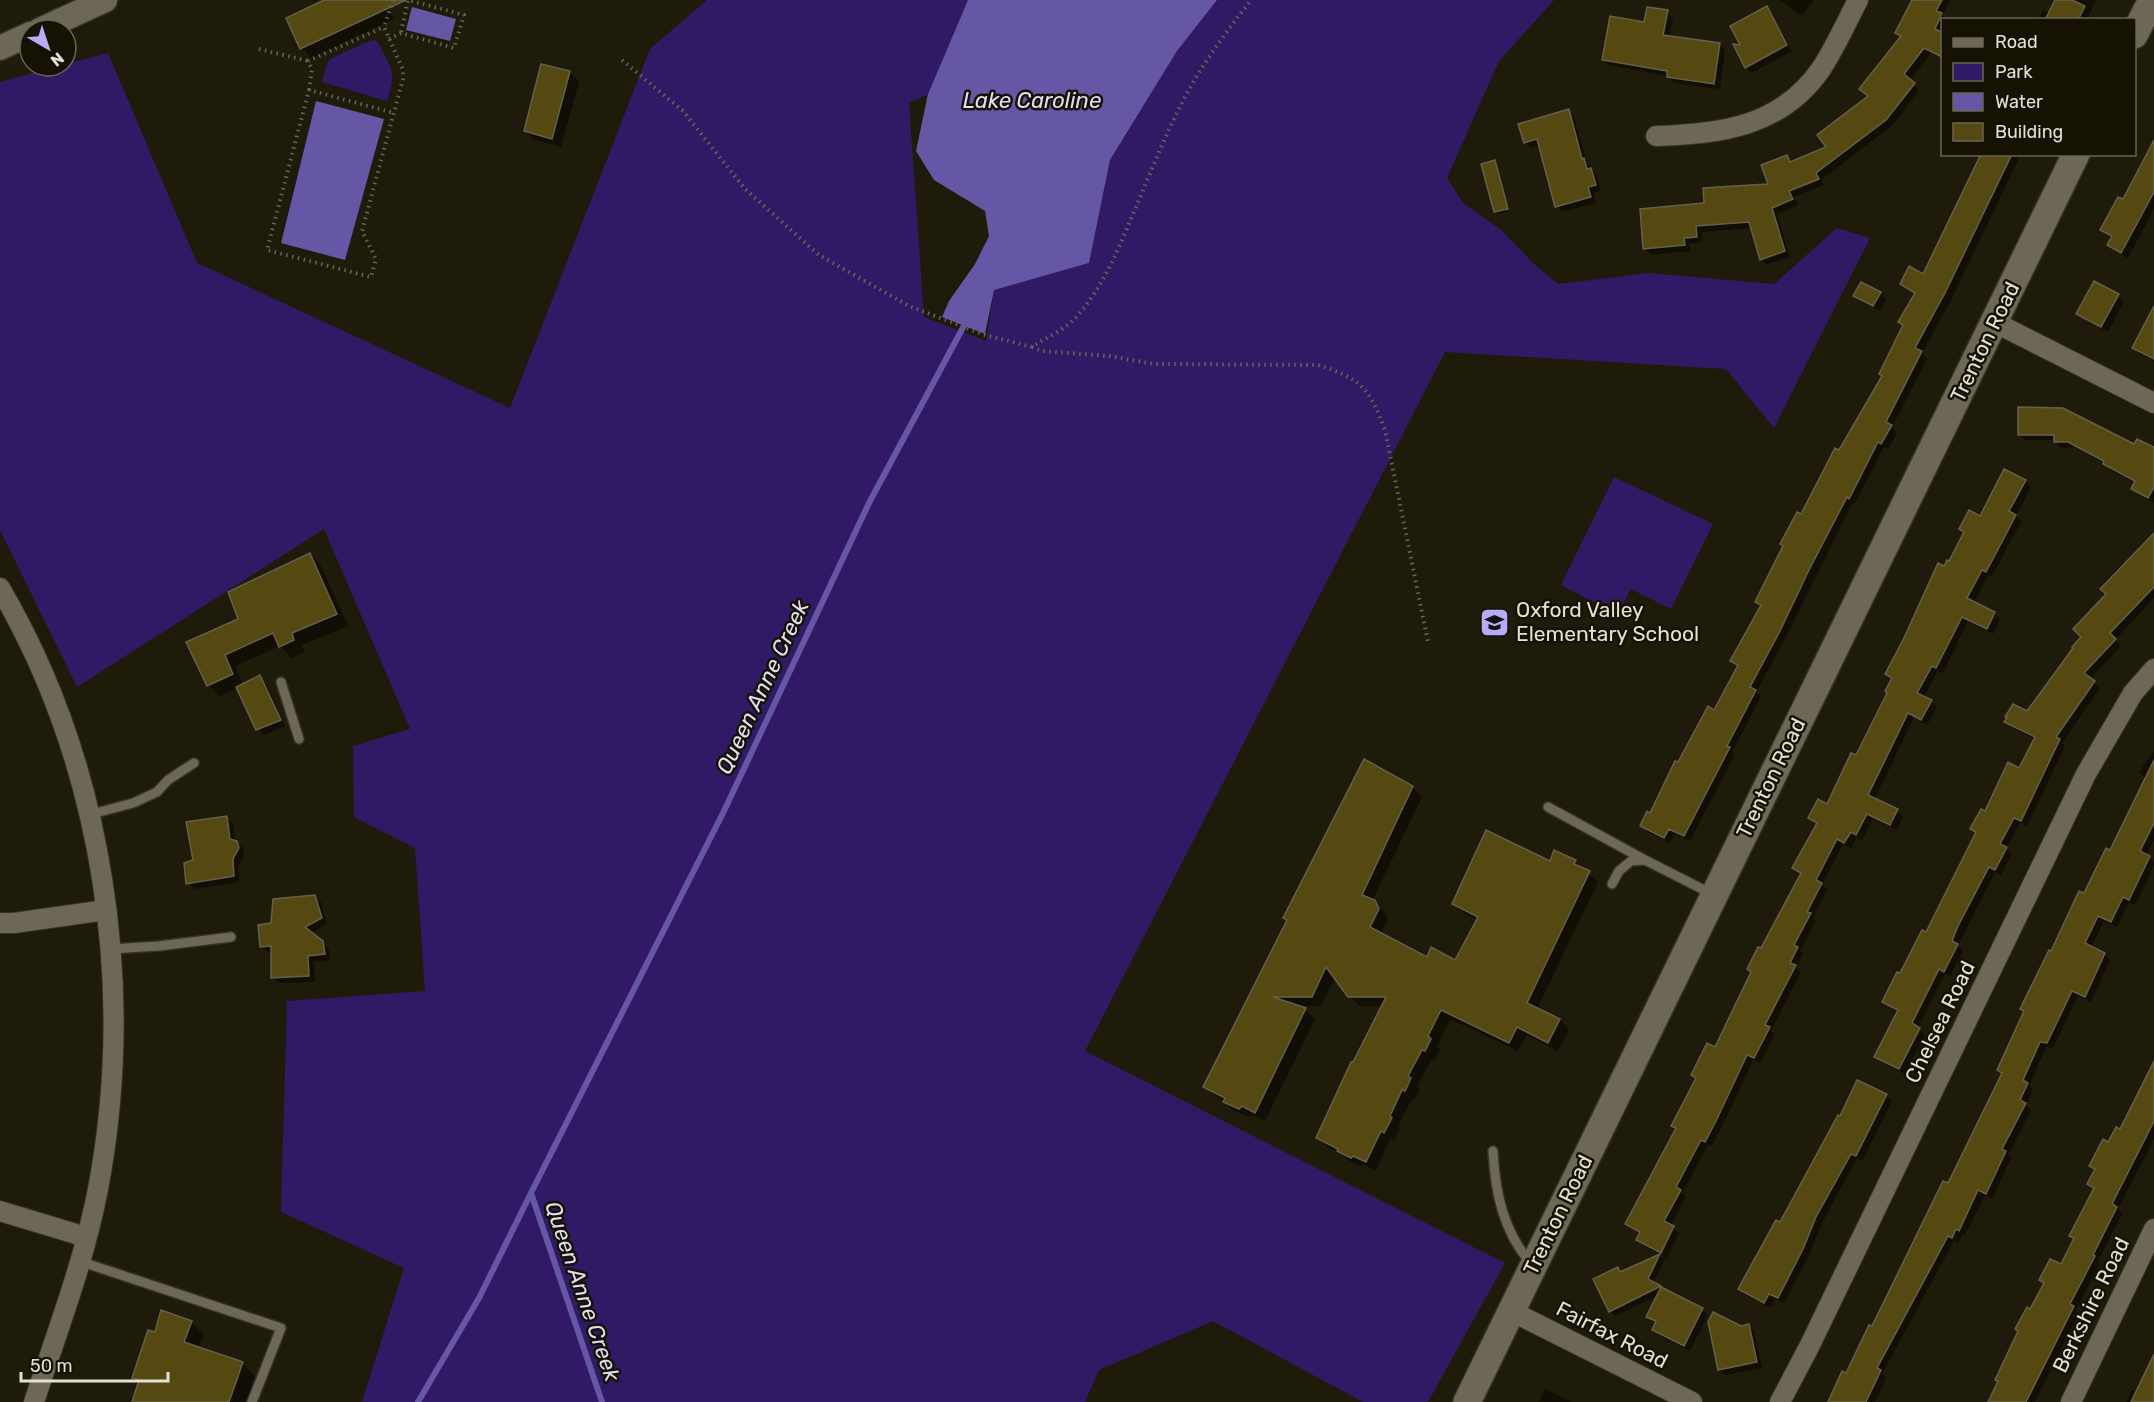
<svg xmlns="http://www.w3.org/2000/svg" width="2154" height="1402" viewBox="0 0 2154 1402" font-family="Rubik,sans-serif">
<style>
.green{fill:#311a65}
.water{fill:#6656a6}
.shadow{fill:#0007}
.lines{fill:none;stroke-linecap:round;stroke-linejoin:round}
.stream{stroke:#6656a6;stroke-width:6}
.building{fill:#554810;stroke:#65604d;stroke-width:1.5}
.service-casing{stroke:#35322b;stroke-width:12}
.minor-casing{stroke:#35322b;stroke-width:22}
.tertiary-casing{stroke:#35322b;stroke-width:27}
.secondary-casing{stroke:#35322b;stroke-width:30}
.path{stroke:#686556;stroke-width:4;stroke-dasharray:1.5 4.5;stroke-linecap:butt}
.service{stroke:#6d6855;stroke-width:9}
.minor{stroke:#6d6855;stroke-width:20}
.tertiary{stroke:#6d6855;stroke-width:24}
.secondary{stroke:#6d6855;stroke-width:27}
.labels{text-anchor:middle;stroke-width:5;stroke-linejoin:round;paint-order:stroke}
.street-label{font-size:21px;fill:#e3e1d6;stroke:#161203}
.poi-label{font-size:21px;fill:#e3e1d6;stroke:#161203;text-anchor:start}
.water-label{font-size:22px;font-style:italic;fill:#e0def4;stroke:#161203}
</style>
<rect width="100%" height="100%" fill="#1f1b0a"/>
<g class="green">
<polygon points="707,0 968,0 928,94 909,103 924,317 986,341 994,290 1089,263 1110,160 1177,51 1217,0 1554,0 1499,61 1447,178 1463,203 1501,230 1535,265 1558,284 1649,273 1774,284 1837,228 1870,238 1774,428 1726,369 1445,352 1085,1051 1505,1263 1428,1402 1363,1402 1213,1321 1099,1370 1085,1402 362,1402 404,1268 281,1212 287,1001 425,991 415,848 354,817 353,746 410,729 324,529 77,687 0,530 0,82 59,66 66,66 66,64 108,53 197,263 510,408 650,49"/>
<path d="M375,40l3,2c14,29 19,28 9,59l-65,-19 5,-18 3,-5 39,-18z"/>
<polygon points="1614,477 1713,524 1671,609 1631,589 1617,614 1561,585"/>
</g>
<g class="water">
<polygon points="968,0 1217,0 1177,51 1110,160 1089,263 994,290 985,334 942,317 949,301 975,264 989,236 985,211 934,180 916,151 928,94"/>
<polygon points="412,7 456,19 450,41 406,30"/>
<polygon points="316,101 384,119 345,260 281,243"/>
</g>
<g class="shadow">
<polygon points="328,0 385,0 394,19 311,58 302,48 288,19"/>
<polygon points="1780,0 1814,0 1802,16"/>
<polygon points="1913,0 1950,0 1942,16 1946,20 1942,20 1941,33 1942,58 1931,53 1909,81 1919,90 1892,126 1821,180 1824,185 1794,197 1798,205 1777,214 1790,257 1767,265 1761,259 1752,228 1702,232 1702,242 1689,244 1690,251 1651,255 1645,249 1706,204 1771,185 1787,156 1793,162 1828,147 1869,97 1902,37 1897,33"/>
<polygon points="2057,0 2096,0 2087,20 2038,20 2043,10 2050,13"/>
<polygon points="1766,8 1772,14 1792,51 1752,73 1746,67 1743,47"/>
<polygon points="1667,12 1673,18 1669,37 1719,44 1725,50 1720,89 1674,83 1668,76 1609,65 1603,59 1645,24"/>
<polygon points="569,72 579,82 561,147 535,140 525,131"/>
<polygon points="1568,111 1574,117 1587,163 1597,176 1601,191 1593,193 1596,203 1562,212 1556,206 1540,146 1531,148 1525,142"/>
<polygon points="2154,143 2154,209 2128,258 2115,251 2109,245 2113,238 2102,229 2124,201"/>
<polygon points="1983,154 2021,154 1951,300 1922,353 1927,359 1892,427 1897,433 1888,449 1884,447 1855,503 1853,502 1785,639 1756,692 1761,697 1732,752 1735,754 1690,841 1675,834 1670,843 1648,832 1642,826 1650,815 1678,764 1715,712 1739,667 1732,660 1762,607 1757,602 1802,516 1883,376 1904,326 1900,322 1916,294 1902,284 1923,276"/>
<polygon points="1495,162 1497,165 1509,211 1498,214 1496,212"/>
<polygon points="1880,293 1886,299 1880,311 1861,302 1855,296"/>
<polygon points="2118,296 2124,302 2108,332 2084,319 2078,313"/>
<polygon points="2154,309 2154,361 2140,354 2134,348"/>
<polygon points="2020,409 2135,446 2154,449 2154,503 2138,495 2132,489 2135,483 2111,470 2105,463 2076,447 2061,448 2055,440 2025,440 2019,434"/>
<polygon points="2025,481 2031,487 2016,516 2021,522 1992,576 1988,575 1974,603 1994,613 2000,619 1993,634 1968,621 1943,673 1938,671 1924,697 1937,707 1927,725 1914,718 1874,800 1897,811 1903,816 1897,830 1873,819 1862,840 1857,837 1851,848 1843,844 1822,885 1827,890 1813,918 1816,921 1800,951 1803,954 1796,968 1801,972 1771,1031 1775,1034 1760,1063 1753,1060 1722,1127 1711,1147 1708,1145 1682,1193 1686,1197 1670,1226 1679,1233 1667,1258 1644,1246 1638,1240 1641,1234 1627,1224 1677,1129 1673,1125 1697,1079 1693,1075 1716,1049 1762,950 1802,875 1794,868 1817,825 1810,818 1827,806 1857,757 1888,693 1892,680 1887,674 1945,568 1981,518"/>
<polygon points="2154,536 2154,598 2115,640 2121,646 2090,679 2100,688 2062,743 2065,746 2027,826 2020,823 2006,849 2012,854 2001,875 1995,872 1958,946 1963,951 1950,976 1945,974 1918,1028 1925,1035 1905,1074 1882,1062 1876,1056 1899,1012 1884,1001 1926,934 1977,834 1972,829 2020,770 2035,739 2012,728 2006,722 2028,713 2083,637 2108,594 2100,586 2124,561 2127,564"/>
<polygon points="310,554 321,566 348,626 302,645 304,652 292,658 280,646 235,666 243,685 260,677 266,683 285,726 264,735 258,729 238,688 220,696 208,685 240,620"/>
<polygon points="2154,751 2154,840 2146,856 2154,862 2154,866 2135,905 2129,902 2117,927 2104,921 2091,948 2104,954 2110,960 2091,1002 2078,996 2053,1048 2046,1047 2029,1086 2033,1090 2026,1105 2031,1110 2008,1155 2011,1158 1992,1199 1985,1195 1965,1235 1963,1234 1958,1243 1954,1241 1882,1374 1886,1378 1875,1402 1830,1402 1873,1328 1948,1185 2003,1074 2051,953 2110,852 2147,779 2139,772"/>
<polygon points="1412,787 1422,797 1372,901 1384,911 1388,919 1381,934 1427,959 1456,962 1478,920 1464,913 1454,904 1551,863 1575,861 1598,882 1537,1009 1560,1020 1569,1030 1558,1051 1527,1035 1518,1051 1450,1019 1437,1047 1440,1049 1435,1060 1432,1059 1417,1086 1420,1089 1414,1100 1412,1099 1398,1126 1400,1128 1394,1141 1390,1139 1376,1171 1363,1164 1361,1166 1348,1160 1342,1154 1327,1147 1318,1138 1384,1006 1359,1006 1335,977 1321,1006 1296,1006 1305,1010 1315,1019 1265,1121 1251,1114 1249,1117 1234,1111 1205,1086"/>
<polygon points="227,818 233,824 235,842 243,848 244,855 238,866 239,882 194,889 188,883 195,862"/>
<polygon points="314,896 321,902 327,924 310,933 329,949 330,960 314,962 315,982 279,983 273,977 272,952 268,952 262,946 272,925"/>
<polygon points="2154,1065 2154,1139 2118,1209 2122,1214 2098,1261 2100,1263 2076,1310 2079,1313 2035,1402 1989,1402 1999,1382 1996,1380 2045,1285 2040,1280 2061,1266 2075,1240 2071,1235 2095,1190 2089,1184 2096,1171 2091,1166 2121,1131"/>
<polygon points="1858,1082 1886,1095 1892,1101 1862,1161 1857,1158 1822,1223 1809,1255 1784,1303 1776,1299 1771,1308 1746,1295 1740,1289 1781,1224 1841,1118"/>
<polygon points="1660,1255 1665,1260 1653,1283 1702,1309 1708,1315 1690,1351 1659,1336 1653,1330 1657,1324 1648,1316 1659,1295 1615,1316 1610,1311 1617,1268 1622,1273"/>
<polygon points="191,1322 204,1335 198,1348 242,1363 255,1376 246,1402 133,1402 139,1382 134,1377"/>
<polygon points="1748,1326 1754,1332 1762,1368 1725,1375 1719,1369 1741,1327"/>
<polygon points="2154,1358 2154,1402 2126,1402 2132,1390 2137,1392"/>
<polygon points="1545,1389 1572,1402 1539,1402"/>
</g>
<g class="lines">
<g class="stream">
<polyline points="418,1402 479,1298 531,1193"/>
<polyline points="602,1402 531,1193 724,811 869,503 967,320"/>
</g>
</g>
<g class="building">
<polygon points="324,0 406,0 300,49 286,18"/>
<polygon points="1912,0 1942,0 1936,11 1942,13 1935,29 1942,32 1942,57 1924,48 1904,74 1915,83 1886,120 1816,173 1819,179 1789,191 1793,199 1772,208 1785,251 1760,260 1749,222 1696,226 1697,237 1684,238 1685,245 1643,249 1640,209 1704,203 1703,188 1768,184 1761,165 1787,155 1790,162 1826,147 1817,135 1868,96 1859,89 1901,36 1895,33"/>
<polygon points="2055,0 2072,0 2085,6 2078,20 2045,20"/>
<polygon points="1767,6 1787,45 1745,68 1733,44 1740,45 1730,26"/>
<polygon points="1647,7 1668,10 1663,35 1720,43 1714,84 1667,77 1667,71 1602,60 1610,16 1644,22"/>
<polygon points="541,64 570,71 552,139 524,131"/>
<polygon points="1569,109 1582,159 1584,158 1587,169 1591,168 1596,185 1588,187 1591,197 1555,207 1537,139 1524,143 1518,124"/>
<polygon points="2154,140 2154,192 2121,253 2107,245 2112,236 2100,230 2118,197 2123,199"/>
<polygon points="1981,154 2012,154 1945,293 1915,348 1922,351 1886,422 1892,425 1881,444 1878,442 1849,499 1847,497 1809,570 1779,633 1750,687 1756,690 1727,746 1730,747 1684,836 1669,829 1664,838 1640,826 1647,811 1650,813 1675,761 1678,762 1708,706 1714,710 1738,665 1730,661 1761,605 1755,602 1783,546 1780,544 1797,512 1801,514 1835,448 1839,450 1882,376 1879,374 1903,325 1898,322 1915,293 1900,284 1909,266 1923,274"/>
<polygon points="1495,160 1508,209 1494,212 1481,164"/>
<polygon points="2094,281 2119,294 2101,327 2076,314"/>
<polygon points="1861,282 1881,292 1873,306 1853,296"/>
<polygon points="2154,306 2154,359 2132,348"/>
<polygon points="2018,407 2063,408 2134,444 2137,439 2154,447 2154,487 2148,498 2131,489 2135,481 2103,464 2104,461 2068,442 2054,442 2054,435 2018,435"/>
<polygon points="2004,469 2026,480 2009,511 2016,515 1986,572 1982,570 1967,598 1995,612 1987,629 1962,617 1936,668 1932,666 1917,693 1932,700 1921,720 1908,713 1868,795 1898,809 1890,825 1867,814 1856,835 1851,832 1844,843 1837,839 1816,880 1822,883 1807,912 1811,913 1794,945 1798,947 1790,963 1796,965 1765,1025 1770,1027 1754,1058 1747,1055 1716,1121 1705,1142 1701,1140 1676,1187 1681,1190 1664,1221 1674,1226 1661,1253 1636,1240 1640,1232 1625,1224 1676,1128 1671,1126 1696,1078 1691,1075 1707,1043 1715,1047 1751,972 1747,969 1758,947 1761,948 1801,873 1792,868 1817,823 1808,818 1818,799 1827,804 1851,753 1856,755 1887,693 1885,691 1892,678 1885,674 1903,640 1938,563 1944,566 1947,560 1949,561 1964,532 1959,529 1969,510 1980,516"/>
<polygon points="2154,533 2154,587 2110,633 2116,639 2084,673 2095,681 2056,737 2060,739 2021,821 2014,818 2000,844 2007,847 1995,870 1989,867 1958,926 1952,941 1958,944 1944,972 1939,969 1912,1023 1920,1028 1899,1069 1874,1057 1898,1010 1882,1002 1897,972 1900,973 1922,930 1926,932 1976,832 1970,829 1981,809 1985,811 2008,762 2019,768 2035,737 2004,722 2007,718 2005,717 2013,704 2027,711 2073,648 2072,647 2081,637 2073,629 2106,594 2100,589"/>
<polygon points="310,553 337,614 292,633 294,640 279,647 273,633 225,655 233,674 207,686 186,642 238,619 228,592"/>
<polygon points="260,675 281,720 256,730 236,687"/>
<polygon points="1364,759 1413,786 1362,895 1375,900 1379,909 1370,927 1427,957 1431,947 1455,960 1478,917 1452,904 1486,830 1550,861 1554,850 1576,860 1574,864 1590,871 1527,1003 1560,1019 1548,1043 1517,1027 1509,1043 1441,1010 1428,1036 1431,1039 1425,1051 1422,1050 1408,1076 1411,1078 1405,1091 1402,1090 1390,1116 1392,1118 1384,1133 1381,1131 1366,1162 1353,1156 1351,1158 1337,1151 1338,1149 1316,1138 1351,1062 1353,1062 1386,997 1348,997 1326,967 1312,997 1273,997 1306,1008 1255,1113 1242,1106 1239,1109 1223,1102 1225,1098 1203,1087 1287,920 1283,918"/>
<polygon points="2154,760 2154,823 2140,851 2150,856 2129,900 2123,897 2111,922 2098,916 2085,943 2105,953 2085,997 2072,991 2047,1043 2040,1042 2023,1080 2028,1083 2020,1100 2026,1103 2002,1149 2006,1151 1986,1194 1978,1190 1959,1231 1956,1229 1952,1238 1948,1236 1877,1368 1881,1370 1866,1402 1828,1402 1842,1371 1846,1373 1869,1325 1872,1326 1943,1181 1948,1183 2002,1073 1997,1070 2024,1011 2020,1009 2049,950 2051,951 2079,891 2084,893 2106,848 2110,850"/>
<polygon points="227,816 230,839 237,841 239,848 233,859 234,876 186,884 184,863 193,860 186,822"/>
<polygon points="315,895 322,918 305,927 323,941 325,954 308,956 309,976 271,978 271,946 260,947 258,925 271,923 273,899"/>
<polygon points="2154,1061 2154,1121 2112,1204 2117,1207 2093,1255 2095,1256 2070,1304 2074,1306 2026,1402 1988,1402 1998,1381 1995,1380 2018,1331 2015,1329 2027,1307 2030,1309 2044,1283 2039,1280 2050,1259 2061,1264 2074,1238 2069,1236 2094,1188 2087,1184 2095,1169 2089,1166 2103,1139 2108,1142 2116,1127 2120,1129"/>
<polygon points="1857,1080 1887,1094 1856,1156 1851,1154 1816,1217 1803,1249 1778,1298 1769,1294 1764,1303 1738,1289 1776,1220 1780,1222 1838,1115 1840,1116"/>
<polygon points="1660,1254 1648,1279 1661,1286 1609,1312 1593,1279 1618,1267 1620,1272"/>
<polygon points="1661,1287 1703,1308 1684,1346 1652,1330 1656,1321 1646,1317"/>
<polygon points="161,1310 192,1321 184,1342 243,1362 229,1402 132,1402 139,1380 132,1378 148,1330 155,1332"/>
<polygon points="1713,1312 1741,1326 1749,1324 1757,1362 1718,1370 1708,1322"/>
<polygon points="2154,1354 2154,1402 2131,1402"/>
</g>
<g class="lines">
<defs>
<g id="service">
<polyline points="281,682 299,739"/>
<polyline points="1548,807 1645,860"/>
<polyline points="88,815 133,803 157,792 168,780 194,763"/>
<polyline points="1612,884 1619,871 1631,861 1645,860 1712,894"/>
<polyline points="110,949 159,946 231,937"/>
<path d="M1493,1151c2,40 10,80 37,111"/>
<polyline points="79,1261 281,1328 252,1402"/>
</g>
<g id="minor">
<path d="M1656,136c64,-2 125,-9 165,-67 14,-21 25,-46 37,-69"/>
<polyline points="1994,322 2154,403"/>
<path d="M0,588c104,178 136,400 98,601 -14,73 -41,143 -64,213"/>
<polyline points="0,923 14,923 106,910"/>
<polyline points="0,1211 86,1237"/>
<polyline points="1511,1311 1692,1402"/>
<polyline points="1780,1402 1809,1347 2086,774 2133,693 2154,669"/>
<polyline points="2071,1402 2154,1229"/>
</g>
<g id="tertiary">
<polyline points="40,30 105,0"/>
<polyline points="0,48 30,34"/>
</g>
<g id="secondary">
<polyline points="2134,35 2152,0"/>
<polyline points="1467,1402 2076,154"/>
</g>
</defs>
<use href="#service" class="service-casing"/>
<use href="#minor" class="minor-casing"/>
<use href="#tertiary" class="tertiary-casing"/>
<use href="#secondary" class="secondary-casing"/>
<g class="path">
<polyline points="393,0 384,27 403,70 403,79 362,231 376,259 371,277 267,250 309,90 394,113"/>
<polyline points="389,39 401,33 454,48 464,15 408,0 401,33"/>
<polyline points="259,49 308,61"/>
<path d="M622,60l61,51 62,78 74,66 90,51 76,29 47,12c15,-10 33,-17 45,-31 25,-28 41,-65 55,-100 17,-39 32,-79 52,-117 18,-35 43,-68 67,-99"/>
<polyline points="309,90 312,69 308,61 384,27"/>
<path d="M1032,347l10,4 67,5 45,8 164,1c44,14 51,23 67,65l43,212"/>
</g>
<use href="#service" class="service"/>
<use href="#minor" class="minor"/>
<use href="#tertiary" class="tertiary"/>
<use href="#secondary" class="secondary"/>
</g>
<defs>
<symbol id="school-square" viewBox="-11 -11 22 22"><rect x="-9" y="-9" width="18" height="18" rx="4" fill="#b7abf8" stroke="#161203"/><path d="M0-5L7-2L0 1L-7-2ZM-4 1L0 2.5L4 1V4Q0 6-4 4Z" fill="#111"/></symbol>
</defs>
<g fill-rule="evenodd">
<use href="#school-square" x="1478" y="606" width="33" height="33"/>
</g>
<g class="labels">
<g class="street-label">
<text transform="translate(1985 342) rotate(-64)" y="7">Trenton Road</text>
<text transform="translate(1771 778) rotate(-64)" y="7">Trenton Road</text>
<text transform="translate(1940 1022) rotate(-64)" y="7">Chelsea Road</text>
<text transform="translate(1558 1215) rotate(-64)" y="7">Trenton Road</text>
<text transform="translate(2091 1305) rotate(-64)" y="7">Berkshire Road</text>
<text transform="translate(1612 1335) rotate(27)" y="7">Fairfax Road</text>
</g>
<g class="poi-label">
<text x="1516" y="617">Oxford Valley<tspan x="1516" dy="24">Elementary School</tspan></text>
</g>
<g class="water-label">
<text x="1032" y="108">Lake Caroline</text>
<text transform="translate(762 687) rotate(-65)" y="8">Queen Anne Creek</text>
<text transform="translate(583 1291) rotate(71)" y="8">Queen Anne Creek</text>
</g>
</g>
<rect x="1941" y="18" width="195" height="138" fill="#161203" stroke="#686557" stroke-width="1.5"/>
<rect x="1953" y="38" width="30" height="9" fill="#6d6855" stroke="#686557" stroke-width="1.5"/>
<text x="1995" y="48" font-size="18" fill="#e3e1d6">Road</text>
<rect x="1953" y="63" width="30" height="18" fill="#311a65" stroke="#686557" stroke-width="1.5"/>
<text x="1995" y="78" font-size="18" fill="#e3e1d6">Park</text>
<rect x="1953" y="93" width="30" height="18" fill="#6656a6" stroke="#686557" stroke-width="1.5"/>
<text x="1995" y="108" font-size="18" fill="#e3e1d6">Water</text>
<rect x="1953" y="123" width="30" height="18" fill="#554810" stroke="#686557" stroke-width="1.5"/>
<text x="1995" y="138" font-size="18" fill="#e3e1d6">Building</text>
<g transform="translate(48 48) rotate(141)"><circle r="28" fill="#161203" stroke="#686557" stroke-width="1.5"/>
<path d="M0-4.5L10 22L0 15L-10 22Z" fill="#b7abf8"/>
<text y="-9" font-size="16" font-weight="bold" text-anchor="middle" fill="#e3e1d6">N</text>
</g>
<path d="M21 1372v9h147v-9" fill="none" stroke="#e3e1d6" stroke-width="3"/>
<text x="30" y="1372" font-size="18" fill="#e3e1d6" stroke="#161203" stroke-width="4.5" paint-order="stroke">50 m</text>
</svg>
